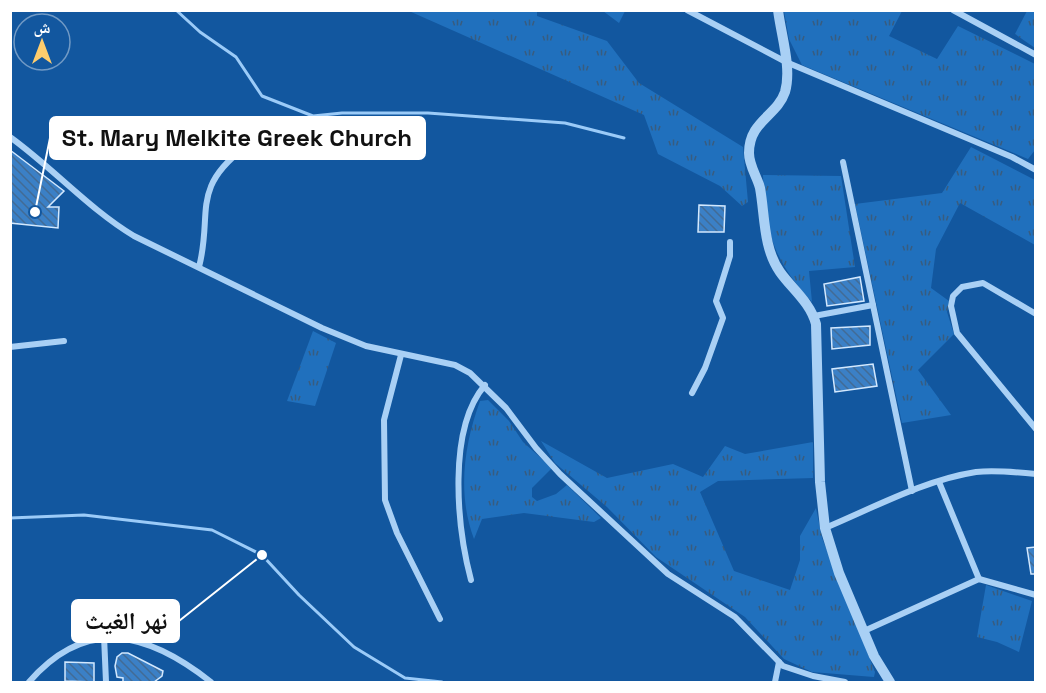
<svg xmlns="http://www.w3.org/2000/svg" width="1046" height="693" viewBox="0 0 1046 693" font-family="'Space Grotesk','Noto Naskh Arabic',sans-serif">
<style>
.grass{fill:url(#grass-tufts)}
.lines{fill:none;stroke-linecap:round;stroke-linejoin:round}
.stream{stroke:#9bcbf8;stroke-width:3}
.building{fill:url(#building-back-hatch);stroke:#d2e8fe;stroke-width:1.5}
.minor{stroke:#a9d0f5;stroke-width:6}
.tertiary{stroke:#a9d0f5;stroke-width:10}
.leader{fill:none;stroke:#fff;stroke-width:2}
.callout-dot{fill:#fff;stroke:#12579f;stroke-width:2}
.callout{fill:#fff;stroke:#fff;stroke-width:2}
.callout-label{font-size:24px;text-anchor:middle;font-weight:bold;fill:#111}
</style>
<defs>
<pattern id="grass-tufts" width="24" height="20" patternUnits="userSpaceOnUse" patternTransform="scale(1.5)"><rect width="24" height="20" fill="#2070bd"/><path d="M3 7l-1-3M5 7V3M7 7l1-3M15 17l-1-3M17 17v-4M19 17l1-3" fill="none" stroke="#385c7f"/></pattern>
<pattern id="building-back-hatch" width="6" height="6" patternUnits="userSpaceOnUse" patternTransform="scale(1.5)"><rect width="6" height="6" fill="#3b80c6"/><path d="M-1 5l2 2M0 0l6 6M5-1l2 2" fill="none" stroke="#426b95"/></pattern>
</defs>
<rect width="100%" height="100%" fill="#12579f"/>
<g class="grass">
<polygon points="409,11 537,11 537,16 607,41 639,83 743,147 748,202 742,206 720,186 658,154 644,115"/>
<polygon points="603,11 625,11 619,23"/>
<polygon points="784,11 902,11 889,36 937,59 958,26 1035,64 1035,150 1028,159 802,65 789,39"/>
<polygon points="1027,11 1035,11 1035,48 1015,34"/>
<polygon points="971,147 1035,180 1035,245 960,203 936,249 931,288 949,301 947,312 954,334 918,370 951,415 902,423 855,204 942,193"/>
<path d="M763,175l78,1 14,91 -46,4 3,31c-39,-42 -47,-71 -49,-127z"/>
<polygon points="313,331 336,343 315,406 287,401"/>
<path d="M488,400l21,21 14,21 29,26 -20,20v9l5,4 19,-7 11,-9 34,33 -7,4 -70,-9 -42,6 -8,20c-17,-45 -10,-94 6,-138z"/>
<polygon points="541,441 607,478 673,464 703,477 725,446 745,454 813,442 813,478 718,481 700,492 734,571 790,590 800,560 800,536 816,508 822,538 875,672 874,677 812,672 784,659 745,617 656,557 607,507 555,463"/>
<polygon points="986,585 1032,601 1019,652 997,642 977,637"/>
</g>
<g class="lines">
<g class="stream">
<polyline points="176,10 200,32 236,57 262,96 313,116 342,113 428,113 565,123 624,138"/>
<polyline points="10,518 84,515 212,530 262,555 299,595 354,647 405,678 442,682"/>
</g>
</g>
<g class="building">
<polygon points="10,150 64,191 48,207 59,207 58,228 10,223"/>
<polygon points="699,205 725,206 724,232 698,232"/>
<polygon points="860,277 864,301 827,306 824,284"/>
<polygon points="870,326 870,345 832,349 831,328"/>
<polygon points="873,364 877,386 835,392 832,369"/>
<polygon points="1035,547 1035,574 1031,574 1027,548"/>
<polygon points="122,653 128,653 163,671 162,676 154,682 123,682 123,678 117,677 115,666 117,657"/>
<polygon points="65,662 94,663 94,682 65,681"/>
</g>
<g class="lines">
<g class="minor">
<polyline points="687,10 786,62 1012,157 1036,170"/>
<polyline points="953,10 1036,55"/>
<path d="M10,137c43,31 79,72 124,99l188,92 44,18 89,19 15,8 36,35 30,40 24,26 108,100 67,43 48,49 30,10 32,6"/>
<polyline points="843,162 912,491"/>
<path d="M199,267c14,-53 -9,-78 45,-119"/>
<polyline points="1036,314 983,283 962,287 953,296 951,306 957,333 1036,429"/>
<polyline points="814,316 873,305"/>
<polyline points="10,347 64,341"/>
<polyline points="401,355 384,420 385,500 397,533 440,619"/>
<polyline points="692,393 705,368 723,318 716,301 730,256 730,242"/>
<polyline points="939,482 979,579"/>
<path d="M825,528c48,-20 99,-48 151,-56 19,-2 40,0 60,2"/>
<path d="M471,580c-14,-53 -24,-151 14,-195"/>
<polyline points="864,631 979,579 1036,595"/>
<polyline points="104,636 106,682"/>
<path d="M29,682c58,-67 120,-49 182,0"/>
<polyline points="775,682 779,662"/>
</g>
<path class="tertiary" d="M778,10c3,25 14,58 7,82 -8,24 -36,29 -36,61 0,13 8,23 11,35 5,27 3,60 20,84 12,17 30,30 36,52l4,158 5,46 14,45 35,83 16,26"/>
</g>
<path class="leader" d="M35 212L50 138M262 555L179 621"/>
<g class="callout-dot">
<circle cx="35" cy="212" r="6"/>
<circle cx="262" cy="555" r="6"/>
</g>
<g class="callout">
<rect x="50" y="117" width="375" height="42" rx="6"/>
<rect x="72" y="600" width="107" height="42" rx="6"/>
</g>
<g class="callout-label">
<text x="237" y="146">St. Mary Melkite Greek Church</text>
<text x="126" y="629">نهر الغيث</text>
</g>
<rect width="1046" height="693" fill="none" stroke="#ffffff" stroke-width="24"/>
<g transform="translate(42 42)"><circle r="28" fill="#12579f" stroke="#719ac5" stroke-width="1.5"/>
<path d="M0-4.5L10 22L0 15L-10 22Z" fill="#ffcd6d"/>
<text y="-9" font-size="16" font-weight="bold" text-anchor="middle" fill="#ffffff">ش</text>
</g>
</svg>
